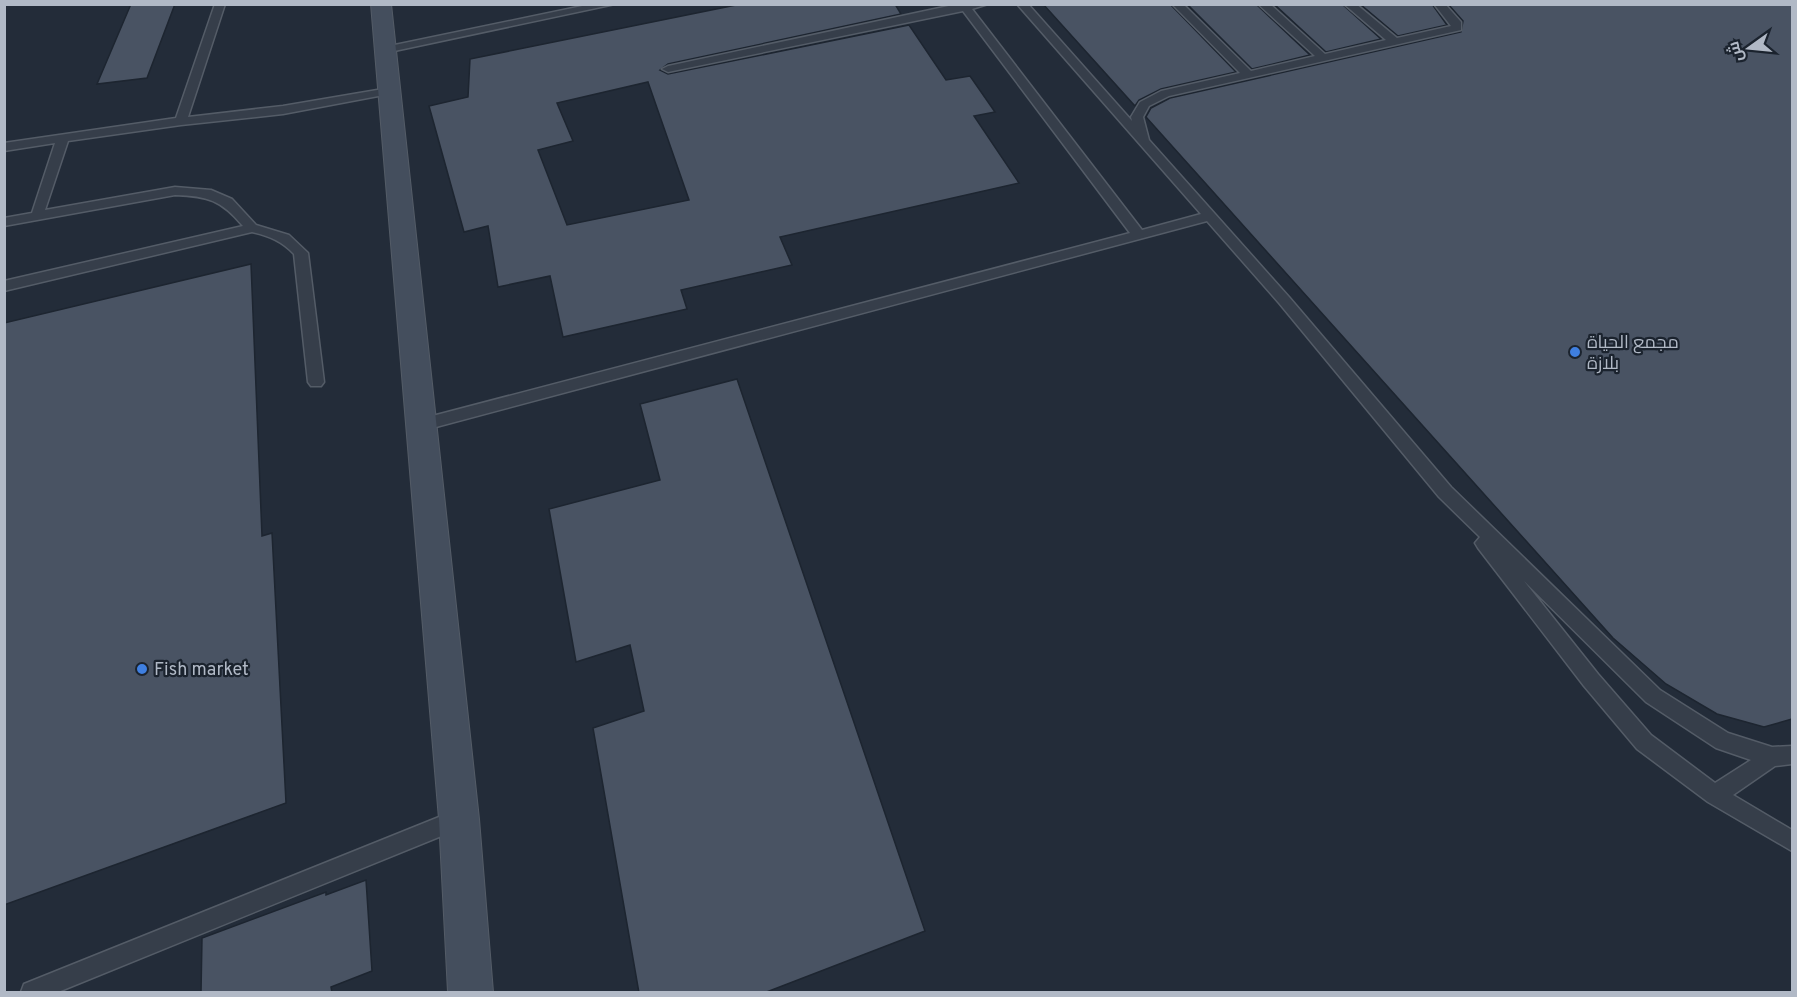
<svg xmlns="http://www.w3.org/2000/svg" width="1797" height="997" viewBox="0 0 1797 997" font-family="Overpass,Cairo,sans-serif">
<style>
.building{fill:#495363;stroke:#1d2530;stroke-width:1.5;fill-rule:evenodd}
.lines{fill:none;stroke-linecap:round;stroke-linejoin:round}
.lane-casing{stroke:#545c67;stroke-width:3}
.secondary-casing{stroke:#545c67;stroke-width:2}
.lane{fill:#363e4a;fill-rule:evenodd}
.secondary{fill:#444e5d;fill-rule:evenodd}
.shop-dot{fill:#3f7fe0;stroke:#1b232e;stroke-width:2}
.labels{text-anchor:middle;stroke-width:4.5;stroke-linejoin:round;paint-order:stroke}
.poi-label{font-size:18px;fill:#b1b9c6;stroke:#1b232e;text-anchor:start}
</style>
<rect width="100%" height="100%" fill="#232c39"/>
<g class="building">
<polygon points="131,4 175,4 147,78 97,84"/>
<path d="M741,4h154l6,10 -233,50 -8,6 8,4 241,-49 37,55 24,-4 25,36 -21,4 45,67 -239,54 12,28 -111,25 6,19 -124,28 -13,-61 -52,11 -10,-61 -24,6 -35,-126 39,-9 2,-38zM648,82l41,118 -122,25 -29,-75 35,-9 -16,-38z"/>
<polygon points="1043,4 1170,4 1236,72 1161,89 1139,100 1135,106"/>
<polygon points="1187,4 1256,4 1310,55 1252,69"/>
<polygon points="1274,4 1342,4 1381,39 1326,52"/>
<polygon points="1360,4 1432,4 1447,25 1398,36"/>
<polygon points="1448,4 1792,4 1792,719 1764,727 1717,714 1666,684 1613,638 1146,117 1151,108 1170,98 1461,32 1463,21"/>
<polygon points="251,264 262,536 272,533 286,803 4,905 4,323"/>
<polygon points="737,379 925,931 764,993 639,993 593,728 644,711 630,645 576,662 549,509 660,480 640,404"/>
<polygon points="366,880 372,971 331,987 332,993 201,993 202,938 326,892 326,895"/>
</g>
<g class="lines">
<defs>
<g id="lane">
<path d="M215,4h10l-37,113 95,-11 106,-18 6,3 -6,3 -106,20 -102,11 -113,16 -23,69 130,-23 36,3 21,9 24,26 33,10 19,18 16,129 -3,4h-10l-3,-4 -14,-128c-12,-13 -25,-18 -42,-22l-248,59v-10l239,-55c-22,-26 -35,-30 -68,-31l-171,31v-8l28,-5 23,-70 -51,8v-8l172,-25z"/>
<polygon points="592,4 615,4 385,53 380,50 385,47"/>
<path d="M958,4h30l-16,5 170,221 59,-16 -184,-210h11l104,117 -1,-4 9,-15 21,-11 79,-18 -68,-69h11l68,67 64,-15 -57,-52h12l55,50 61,-14 -42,-36h12l41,34 54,-12 -17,-22h11l16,18v8l-292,66 -20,10 -6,11 6,23 140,157 162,190 209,203 68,43 44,14 20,-1v18l-17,2 -42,29 59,35v21l-84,-49 -71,-53 -53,-63 -106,-138 -3,-5 5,-6 -41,-40 -160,-194 -72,-82 -786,210 -6,-2 -2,-4 2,-4 6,-2 709,-186 -167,-222 -295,61 -6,-3 6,-3zM1524,581l122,121 70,46 35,12 -36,23 -64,-48 -53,-61z"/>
<polygon points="459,809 466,812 469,819 466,826 58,992 21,992 24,984"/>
</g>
<polygon id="secondary" points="371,4 391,4 479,819 493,992 448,992 439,819"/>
</defs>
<use href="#lane" class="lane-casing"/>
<use href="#secondary" class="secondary-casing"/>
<use href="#lane" class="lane"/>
<use href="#secondary" class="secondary"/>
</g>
<g class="shop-dot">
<circle cx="1575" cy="352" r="6"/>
<circle cx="142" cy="669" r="6"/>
</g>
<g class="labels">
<g class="poi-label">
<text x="1587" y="348">مجمع الحياة<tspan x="1587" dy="21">بلازة</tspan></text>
<text x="154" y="675">Fish market</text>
</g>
</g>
<rect width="1797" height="997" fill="none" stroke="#b1b9c6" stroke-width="12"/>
<g transform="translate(1749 48) rotate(255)" stroke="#1b232e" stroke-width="4.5" paint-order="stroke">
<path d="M0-4.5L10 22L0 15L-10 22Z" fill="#b1b9c6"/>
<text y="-9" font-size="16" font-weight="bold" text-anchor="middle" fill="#b1b9c6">ش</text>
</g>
</svg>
